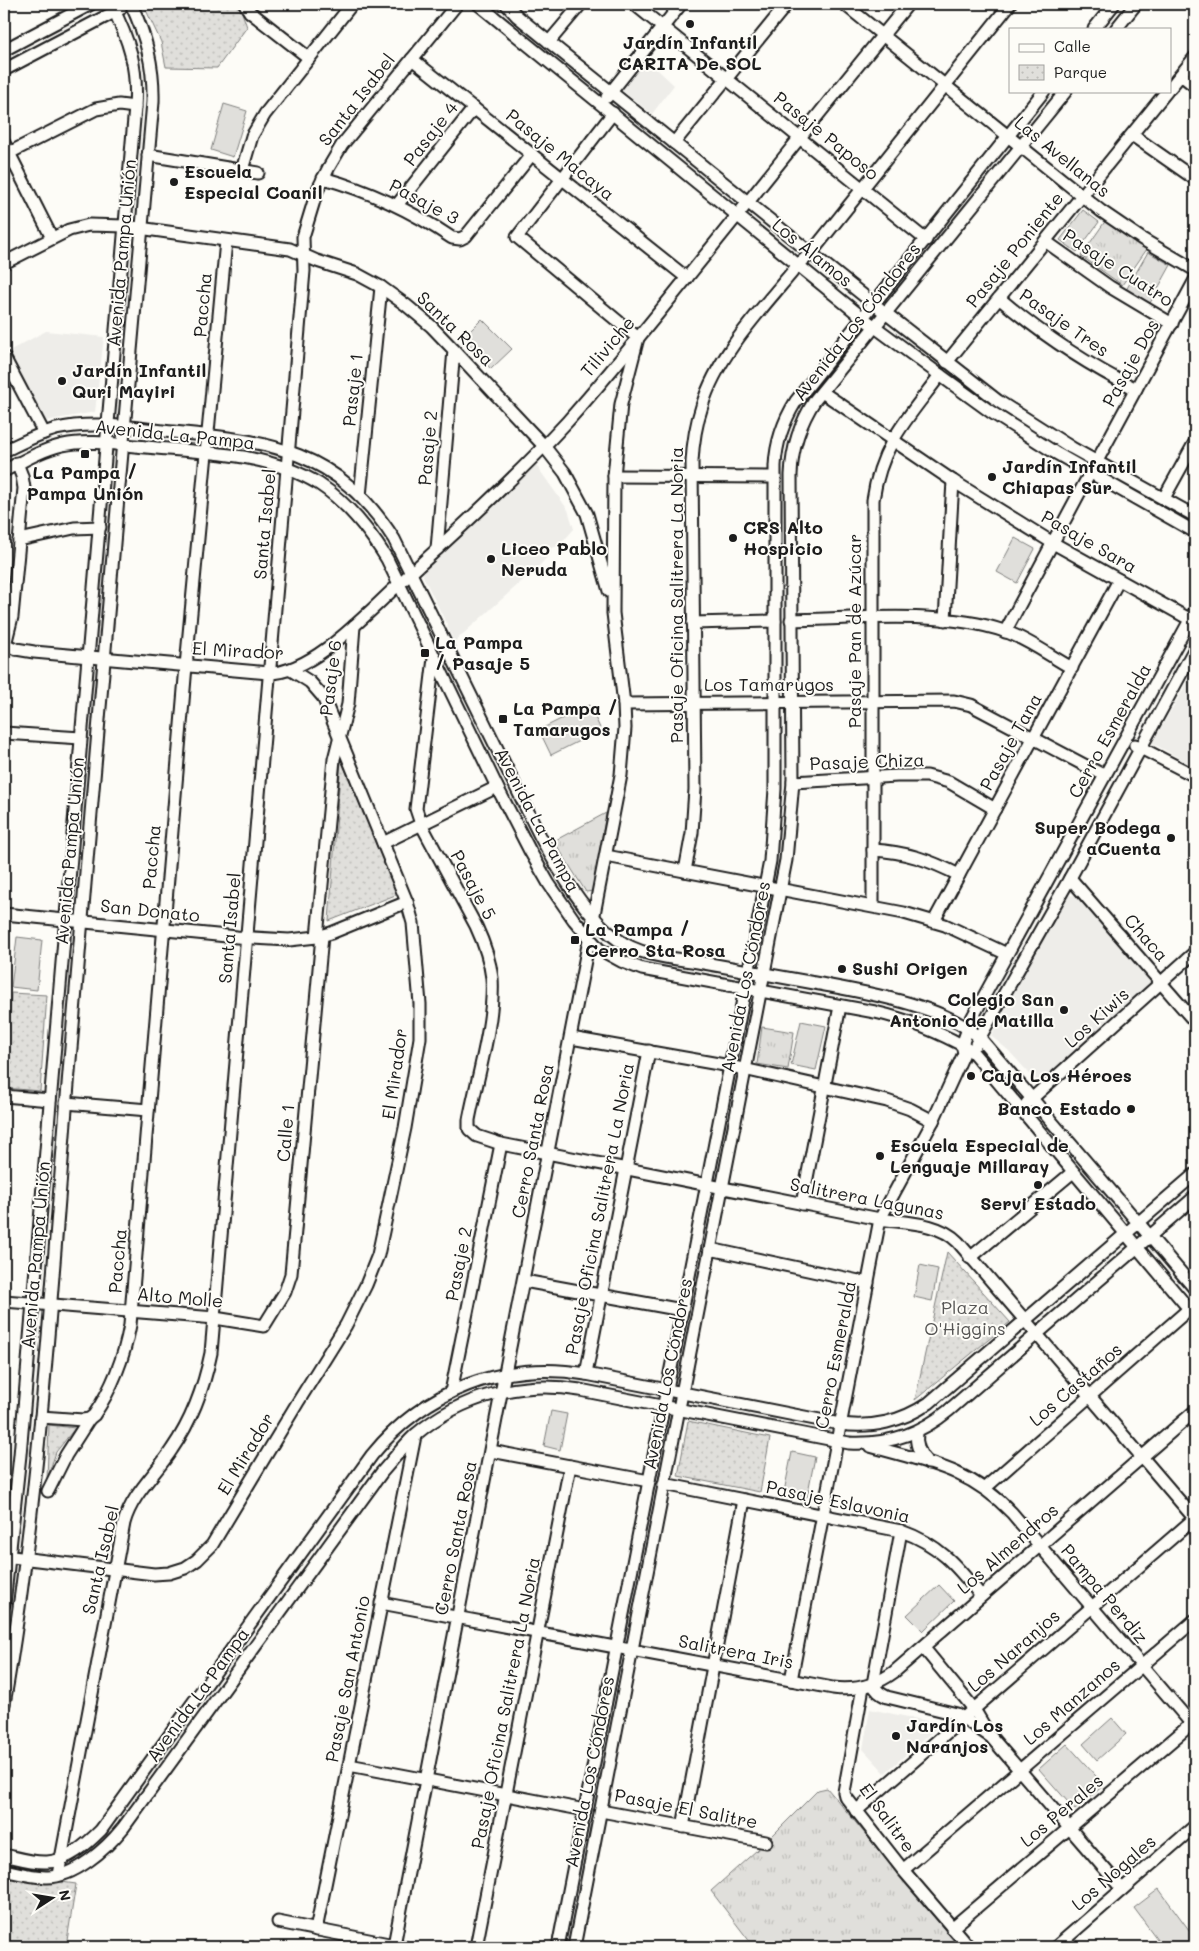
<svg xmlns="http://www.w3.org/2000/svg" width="1199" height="1951" viewBox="0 0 1199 1951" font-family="Mali,sans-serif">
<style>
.built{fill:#eeede9}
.grass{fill:url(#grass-tufts);stroke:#7e7e7c}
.park{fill:url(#park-dots);stroke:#7e7e7c}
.garden{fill:#e0dfdb;stroke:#7e7e7c}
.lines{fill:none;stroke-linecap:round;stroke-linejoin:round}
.minor-casing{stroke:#1c1c1c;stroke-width:15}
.minor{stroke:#fdfcf7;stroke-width:11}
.poi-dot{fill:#1c1c1c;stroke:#fdfcf7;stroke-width:2}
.labels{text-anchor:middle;stroke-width:4;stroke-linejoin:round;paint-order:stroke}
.poi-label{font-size:18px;font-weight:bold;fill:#1c1c1c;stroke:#fdfcf7;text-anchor:start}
.street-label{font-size:18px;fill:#1c1c1c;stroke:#fdfcf7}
.park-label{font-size:18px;fill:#575655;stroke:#fdfcf7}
</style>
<defs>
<pattern id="grass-tufts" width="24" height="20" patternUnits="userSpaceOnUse" patternTransform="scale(1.25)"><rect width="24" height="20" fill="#e0dfdb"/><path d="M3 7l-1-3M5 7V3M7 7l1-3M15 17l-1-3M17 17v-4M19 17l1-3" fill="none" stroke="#c0bfbb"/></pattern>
<pattern id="park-dots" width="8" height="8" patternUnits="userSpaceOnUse" patternTransform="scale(1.25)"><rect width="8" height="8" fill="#e0dfdb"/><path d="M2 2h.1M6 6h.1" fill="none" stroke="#c0bfbb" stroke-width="1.8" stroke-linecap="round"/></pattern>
</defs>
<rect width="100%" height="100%" fill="#fdfcf7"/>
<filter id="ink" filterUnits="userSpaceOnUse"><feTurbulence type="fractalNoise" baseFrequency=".02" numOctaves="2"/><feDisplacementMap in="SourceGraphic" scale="10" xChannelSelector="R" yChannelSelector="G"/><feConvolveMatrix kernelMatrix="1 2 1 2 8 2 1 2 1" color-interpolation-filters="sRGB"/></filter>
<g filter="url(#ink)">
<g class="built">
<polygon points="645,58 674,85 652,114 619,88"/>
<polygon points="46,331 104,337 95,412 45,421 9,351"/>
<polygon points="536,465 568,510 574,529 559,546 551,548 551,553 540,565 454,642 447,626 448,625 445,621 423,576 424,570"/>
<polygon points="1195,669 1195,767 1152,743"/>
<polygon points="1076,895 1153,984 1038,1083 1008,1050 991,1036 1066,896"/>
<polygon points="870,1709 941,1724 885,1773 863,1749"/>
</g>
<g class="grass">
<polygon points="1106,220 1147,249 1122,285 1081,256"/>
<polygon points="606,813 593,891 586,892 554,841"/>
<polygon points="762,1027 794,1032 788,1069 757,1064"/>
<polygon points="827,1788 959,1947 754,1947 711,1891 766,1842 818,1790"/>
</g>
<g class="park">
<polygon points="164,4 239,4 247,27 217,68 166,67 161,42 146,10"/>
<polygon points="341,760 398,894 329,921"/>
<polygon points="11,993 47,995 40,1091 5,1088"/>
<polygon points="947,1252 1010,1322 915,1400"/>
<polygon points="688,1421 770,1438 760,1492 678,1476"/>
<polygon points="49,1425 75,1428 56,1452 47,1479"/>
<polygon points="4,1874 76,1884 66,1947 4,1947"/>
</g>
<g class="garden">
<polygon points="224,104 247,111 233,157 211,150"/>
<polygon points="1083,210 1099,222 1077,252 1060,240"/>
<polygon points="1148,252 1171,265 1150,303 1126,290"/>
<polygon points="482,319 512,349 491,369 462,339"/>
<polygon points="1015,538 1035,549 1017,583 997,572"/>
<polygon points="589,705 601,730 551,755 539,730"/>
<polygon points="17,937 42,940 37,990 11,987"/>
<polygon points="801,1021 826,1026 816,1070 791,1065"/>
<polygon points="920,1265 938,1269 932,1301 914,1297"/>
<polygon points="551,1411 567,1414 560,1450 544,1446"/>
<polygon points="792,1452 815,1457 807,1497 784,1492"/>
<polygon points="939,1585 954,1601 923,1631 907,1615"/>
<polygon points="1112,1718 1126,1734 1097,1760 1083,1744"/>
<polygon points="1067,1744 1104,1785 1075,1810 1039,1769"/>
<polygon points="1159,1889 1195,1938 1195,1943 1189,1947 1163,1947 1134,1908"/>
</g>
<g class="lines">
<defs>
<g id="minor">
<polyline points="245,4 250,12 309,58"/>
<polyline points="478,4 863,318 940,375 991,412 1054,452 1195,532"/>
<polyline points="506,4 517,16 549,42 874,304 998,401 1072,448 1195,516"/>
<polyline points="634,4 926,240"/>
<polyline points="844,4 1101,211 1142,239 1195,270"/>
<polyline points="1094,29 1114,4"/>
<polyline points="1116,29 1136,4"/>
<polyline points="549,42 581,4"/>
<polyline points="4,50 91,4"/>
<polyline points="412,59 687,278"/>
<polyline points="4,70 120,9"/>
<polyline points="1181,75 1195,86"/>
<polyline points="1170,88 1195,57"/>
<polyline points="607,97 681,4"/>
<polyline points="613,113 517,237 638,338"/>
<polyline points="1132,135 1195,179"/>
<polyline points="4,143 52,238"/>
<polyline points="674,143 787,4"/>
<polyline points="9,153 96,109 119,105 135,107"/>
<polyline points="148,155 258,173"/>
<polyline points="242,170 252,136 265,114 352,4"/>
<path d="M323,178c47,13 89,33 129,60l8,1 6,-3 66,-82"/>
<polyline points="397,205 474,108"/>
<polyline points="1045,241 1110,287 1172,324"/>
<polyline points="4,263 69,230 89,225 125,226 290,249 317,261 357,274 381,287 406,305 431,326 454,350 544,446 565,473 587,514 609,591"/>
<path d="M999,298c42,36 87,66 137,91"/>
<polyline points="4,357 44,433"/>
<polyline points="947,362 1167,91"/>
<polyline points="822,392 953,481 1053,543 1191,620"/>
<path d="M4,451c17,-8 34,-17 52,-22 38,-9 79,-1 117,3 98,9 164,18 221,107l146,297c18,33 46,81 77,103 24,18 58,19 87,24 38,7 77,14 116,21 48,9 123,21 160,54l215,251"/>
<polyline points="1097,461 1195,280"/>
<path d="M4,471c19,-10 37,-21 59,-26 27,-6 56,0 83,2 58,6 122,5 173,37 29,19 50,46 68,75l110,228 33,64 19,33 25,36 25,29 22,12 21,8 233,43c35,8 66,21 96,38l224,266"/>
<polyline points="614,476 775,477"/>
<polyline points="360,496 381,287"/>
<polyline points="1164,498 1195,442"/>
<polyline points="19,540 74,528 100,527"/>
<polyline points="437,549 454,350"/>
<path d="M791,620c65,-1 152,-10 213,11 24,8 46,25 68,37"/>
<polyline points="945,620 953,481"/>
<polyline points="693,623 775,621"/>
<polyline points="1005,632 1090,473"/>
<path d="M4,644l12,5 18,3 235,21c44,0 98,-60 129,-88 58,-53 116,-106 169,-163 50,-56 96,-115 144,-174 65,-81 131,-163 197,-244"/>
<polyline points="4,649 12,617 24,488 22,476 17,463"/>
<path d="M434,658l-18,151 5,15 55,102c7,15 14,35 16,52 3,42 -15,100 -23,142v9l8,7 24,8 379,75c26,4 59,3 78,23l237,277"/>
<polyline points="624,704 954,701 971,705 1105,776"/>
<polyline points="4,733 81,738"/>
<polyline points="1135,745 1195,776"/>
<polyline points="793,782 897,776 927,776 949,782 995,809"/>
<polyline points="383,843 497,787"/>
<path d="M873,850c34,2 56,10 86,25"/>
<polyline points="606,856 904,913 945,925 1007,954"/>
<path d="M685,871l7,-38 3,-44 -3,-327c1,-19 4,-38 10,-56 16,-53 62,-99 96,-141l13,-12 199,-249"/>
<polyline points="1070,878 1195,1022"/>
<path d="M873,906v-406c8,-56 35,-82 67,-125"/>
<polyline points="4,914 237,937 289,940 317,937 331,933 407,902"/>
<polyline points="934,921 1119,580"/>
<polyline points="317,937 334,759 348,704 354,626"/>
<polyline points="571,1038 730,1066 887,1101 910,1109 933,1121"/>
<polyline points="976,1044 1070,878 1195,648"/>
<polyline points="4,1096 50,1100"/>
<polyline points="66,1103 148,1110"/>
<polyline points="1027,1103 1195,952"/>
<polyline points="802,1204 840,1006"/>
<polyline points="710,1249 868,1283"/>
<polyline points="970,1258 1073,1172"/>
<polyline points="524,1281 682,1310"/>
<polyline points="4,1301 215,1318 264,1326 285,1292 291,1274 322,936"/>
<polyline points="586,1374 649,1051"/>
<polyline points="451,1392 501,1144"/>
<path d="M41,1417l42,3 6,-1 5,-4c19,-28 30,-57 36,-90l56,-659 40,-425"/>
<path d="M917,1432c-2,12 2,22 11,31"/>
<path d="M870,1446c56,16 100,22 142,67l183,215"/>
<polyline points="491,1451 649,1481"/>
<path d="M664,1484l237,47c38,13 56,35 80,65"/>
<polyline points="985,1488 1189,1309"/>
<polyline points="48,1491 66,1455 89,1419"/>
<path d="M901,1531l-28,153c3,7 7,10 14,13l70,17 34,23 131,152"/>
<polyline points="4,1556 154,1574 169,1573 185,1568 197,1560 212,1545 298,1402 346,1325 366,1285 378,1255 405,1128 420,1038 420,1004 413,923 407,902 323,697 310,682 291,670"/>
<path d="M381,1603l452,85c22,3 42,-2 61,-16l301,-261"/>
<path d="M4,1604l16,-149 115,-1348c3,-41 -6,-67 -24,-103"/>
<polyline points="923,1647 974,1709 987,1731"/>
<polyline points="791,1680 880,1219 933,1121 960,1062 964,1053 962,1045 971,1020 1195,611"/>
<polyline points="863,1687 844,1792 845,1796 903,1870 969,1947"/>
<path d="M4,1704c37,-213 48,-429 66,-644 27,-319 54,-639 83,-958 1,-36 -7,-66 -22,-98"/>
<polyline points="349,1765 585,1810"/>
<polyline points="601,1811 766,1842"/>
<polyline points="856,1811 1195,1518"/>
<polyline points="683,1827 744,1500"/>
<path d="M4,1855c14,3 29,8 43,7 21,-1 40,-18 54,-32l271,-375c53,-65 131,-95 214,-81l254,50c33,4 61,-2 89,-21l266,-229"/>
<path d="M4,1870c13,3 28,7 42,7 28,1 60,-28 77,-49l259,-356c11,-12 21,-26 33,-37 46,-39 106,-55 165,-45l269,53c37,2 70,-8 99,-32l247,-214"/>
<polyline points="903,1870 1195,1620"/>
<path d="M58,1875l66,-352c8,-29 32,-49 48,-74 20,-29 32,-62 39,-96l93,-1082 -1,-34 14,-46 12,-24 13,-22 115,-141"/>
<polyline points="278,1922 404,1947"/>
<polyline points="952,1928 1195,1721"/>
<polyline points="316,1930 415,1436"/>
<polyline points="394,1945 621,775 625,728 624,704 613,613 614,476 621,404 638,338"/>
<polyline points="476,1947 570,1466"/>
<path d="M558,1947l212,-1086 5,-72v-323c1,-24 8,-44 21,-65l248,-310"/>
<path d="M574,1947l212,-1087 7,-78 -2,-307c1,-28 9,-52 24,-75l251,-309"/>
<polyline points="1056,1947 1195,1826"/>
</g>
</defs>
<use href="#minor" class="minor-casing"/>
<use href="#minor" class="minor"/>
</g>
</g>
<g class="poi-dot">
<circle cx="690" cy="24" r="5"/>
<circle cx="174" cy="182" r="5"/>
<circle cx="62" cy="381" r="5"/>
<rect x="80" y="449" width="10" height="10" rx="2.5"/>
<circle cx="992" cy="477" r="5"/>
<circle cx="733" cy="538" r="5"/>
<circle cx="491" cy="559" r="5"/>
<rect x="420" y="648" width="10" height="10" rx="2.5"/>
<rect x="498" y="714" width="10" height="10" rx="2.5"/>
<circle cx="1171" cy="838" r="5"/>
<rect x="570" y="935" width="10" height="10" rx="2.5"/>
<circle cx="842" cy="969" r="5"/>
<circle cx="1064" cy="1010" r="5"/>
<circle cx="971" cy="1076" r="5"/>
<circle cx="1131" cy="1109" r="5"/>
<circle cx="880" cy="1156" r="5"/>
<circle cx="1038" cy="1185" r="5"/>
<circle cx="896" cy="1736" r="5"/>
</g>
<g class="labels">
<g class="poi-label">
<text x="690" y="49" text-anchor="middle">Jardín Infantil<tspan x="690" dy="21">CARITA De SOL</tspan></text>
<text x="184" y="178">Escuela<tspan x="184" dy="21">Especial Coanil</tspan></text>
<text x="72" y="377">Jardín Infantil<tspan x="72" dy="21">Quri Mayiri</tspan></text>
<text x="1002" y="473">Jardín Infantil<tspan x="1002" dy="21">Chiapas Sur</tspan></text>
<text x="85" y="479" text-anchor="middle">La Pampa /<tspan x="85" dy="21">Pampa Unión</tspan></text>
<text x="743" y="534">CRS Alto<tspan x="743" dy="21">Hospicio</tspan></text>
<text x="501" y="555">Liceo Pablo<tspan x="501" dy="21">Neruda</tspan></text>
<text x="435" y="649">La Pampa<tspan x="435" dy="21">/ Pasaje 5</tspan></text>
<text x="513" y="715">La Pampa /<tspan x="513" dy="21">Tamarugos</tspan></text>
<text x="1161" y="834" text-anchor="end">Super Bodega<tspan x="1161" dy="21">aCuenta</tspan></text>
<text x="585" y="936">La Pampa /<tspan x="585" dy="21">Cerro Sta Rosa</tspan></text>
<text x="852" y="975">Sushi Origen</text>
<text x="1054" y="1006" text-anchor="end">Colegio San<tspan x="1054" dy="21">Antonio de Matilla</tspan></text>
<text x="981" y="1082">Caja Los Héroes</text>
<text x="1121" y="1115" text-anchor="end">Banco Estado</text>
<text x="890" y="1152">Escuela Especial de<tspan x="890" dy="21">Lenguaje Millaray</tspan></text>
<text x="1038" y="1210" text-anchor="middle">Servi Estado</text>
<text x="906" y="1732">Jardín Los<tspan x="906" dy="21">Naranjos</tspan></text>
</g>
<g class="street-label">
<text transform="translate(357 100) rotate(-52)" y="6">Santa Isabel</text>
<text transform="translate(431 134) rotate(-52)" y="6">Pasaje 4</text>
<text transform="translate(826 136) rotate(39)" y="6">Pasaje Paposo</text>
<text transform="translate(560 155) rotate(39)" y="6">Pasaje Macaya</text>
<text transform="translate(1062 157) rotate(39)" y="6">Las Avellanas</text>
<text transform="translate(424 202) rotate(28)" y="6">Pasaje 3</text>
<text transform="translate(1015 250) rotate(-51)" y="6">Pasaje Poniente</text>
<text transform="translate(122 253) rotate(-85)" y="6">Avenida Pampa Unión</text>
<text transform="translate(812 253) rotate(39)" y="6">Los Álamos</text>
<text transform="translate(1118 268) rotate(33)" y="6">Pasaje Cuatro</text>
<text transform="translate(203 305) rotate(-85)" y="6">Paccha</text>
<text transform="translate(857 322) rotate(-52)" y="6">Avenida Los Cóndores</text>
<text transform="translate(1064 323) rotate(35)" y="6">Pasaje Tres</text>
<text transform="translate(455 329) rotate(44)" y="6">Santa Rosa</text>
<text transform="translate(608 347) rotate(-50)" y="6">Tiliviche</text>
<text transform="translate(1131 363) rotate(-61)" y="6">Pasaje Dos</text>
<text transform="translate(353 390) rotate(-84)" y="6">Pasaje 1</text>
<text transform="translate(175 435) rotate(6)" y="6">Avenida La Pampa</text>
<text transform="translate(428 448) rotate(-85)" y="6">Pasaje 2</text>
<text transform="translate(265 524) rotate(-85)" y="6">Santa Isabel</text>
<text transform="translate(1089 542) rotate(30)" y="6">Pasaje Sara</text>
<text transform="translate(677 595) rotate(-90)" y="6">Pasaje Oficina Salitrera La Noria</text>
<text transform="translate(855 631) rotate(-90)" y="6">Pasaje Pan de Azúcar</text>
<text transform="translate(238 651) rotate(3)" y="6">El Mirador</text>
<text transform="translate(331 678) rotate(-83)" y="6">Pasaje 6</text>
<text x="769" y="691">Los Tamarugos</text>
<text transform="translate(1110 731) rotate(-61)" y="6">Cerro Esmeralda</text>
<text transform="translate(1011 742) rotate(-61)" y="6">Pasaje Tana</text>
<text transform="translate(867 762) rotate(-2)" y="6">Pasaje Chiza</text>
<text transform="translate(537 820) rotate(62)" y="6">Avenida La Pampa</text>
<text transform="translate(70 851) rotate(-85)" y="6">Avenida Pampa Unión</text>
<text transform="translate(152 857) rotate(-85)" y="6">Paccha</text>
<text transform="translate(473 885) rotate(62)" y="6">Pasaje 5</text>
<text transform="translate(150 911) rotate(6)" y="6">San Donato</text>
<text transform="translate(230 928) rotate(-85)" y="6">Santa Isabel</text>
<text transform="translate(1146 938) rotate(49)" y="6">Chaca</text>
<text transform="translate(746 977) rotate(-79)" y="6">Avenida Los Cóndores</text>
<text transform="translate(1097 1018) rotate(-42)" y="6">Los Kiwis</text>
<text transform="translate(395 1074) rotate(-82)" y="6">El Mirador</text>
<text transform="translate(286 1133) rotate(-85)" y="6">Calle 1</text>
<text transform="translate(533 1141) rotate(-79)" y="6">Cerro Santa Rosa</text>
<text transform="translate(867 1199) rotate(11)" y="6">Salitrera Lagunas</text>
<text transform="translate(600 1209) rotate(-79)" y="6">Pasaje Oficina Salitrera La Noria</text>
<text transform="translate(36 1255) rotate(-85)" y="6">Avenida Pampa Unión</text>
<text transform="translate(118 1261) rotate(-85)" y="6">Paccha</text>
<text transform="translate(459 1264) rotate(-79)" y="6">Pasaje 2</text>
<text transform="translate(180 1298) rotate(5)" y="6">Alto Molle</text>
<text transform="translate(836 1355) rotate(-79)" y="6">Cerro Esmeralda</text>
<text transform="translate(668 1374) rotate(-79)" y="6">Avenida Los Cóndores</text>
<text transform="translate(1076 1385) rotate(-41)" y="6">Los Castaños</text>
<text transform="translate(246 1454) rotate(-59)" y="6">El Mirador</text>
<text transform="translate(838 1502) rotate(12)" y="6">Pasaje Eslavonia</text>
<text transform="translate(456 1538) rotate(-79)" y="6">Cerro Santa Rosa</text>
<text transform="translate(1008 1549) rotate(-41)" y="6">Los Almendros</text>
<text transform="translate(101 1560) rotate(-77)" y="6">Santa Isabel</text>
<text transform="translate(1104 1594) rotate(50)" y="6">Pampa Perdiz</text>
<text transform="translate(1014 1651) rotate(-41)" y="6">Los Naranjos</text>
<text transform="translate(736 1652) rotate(11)" y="6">Salitrera Iris</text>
<text transform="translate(348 1679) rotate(-79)" y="6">Pasaje San Antonio</text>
<text transform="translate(198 1695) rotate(-54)" y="6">Avenida La Pampa</text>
<text transform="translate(1072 1702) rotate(-41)" y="6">Los Manzanos</text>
<text transform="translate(506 1703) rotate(-79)" y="6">Pasaje Oficina Salitrera La Noria</text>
<text transform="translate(590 1772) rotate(-79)" y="6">Avenida Los Cóndores</text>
<text transform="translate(686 1809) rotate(11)" y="6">Pasaje El Salitre</text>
<text transform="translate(1062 1811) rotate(-40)" y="6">Los Perales</text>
<text transform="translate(887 1818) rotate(54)" y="6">El Salitre</text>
<text transform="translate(1114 1873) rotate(-41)" y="6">Los Nogales</text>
</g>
<g class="park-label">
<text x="965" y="1314">Plaza<tspan x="965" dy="21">O'Higgins</tspan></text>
</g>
</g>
<rect width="1199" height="1951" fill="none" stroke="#fdfcf7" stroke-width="20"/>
<rect x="10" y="10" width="1179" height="1931" fill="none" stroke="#1c1c1c" stroke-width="2" filter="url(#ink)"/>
<rect x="1009" y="28" width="162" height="65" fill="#fdfcf7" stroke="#a3a29f"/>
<rect x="1019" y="44" width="25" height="8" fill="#fdfcf7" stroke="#a3a29f"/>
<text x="1054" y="52" font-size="15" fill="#1c1c1c">Calle</text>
<rect x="1019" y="65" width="25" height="15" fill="url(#park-dots)" stroke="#a3a29f"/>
<text x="1054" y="78" font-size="15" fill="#1c1c1c">Parque</text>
<g transform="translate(52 1898) rotate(78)" stroke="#fdfcf7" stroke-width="4" paint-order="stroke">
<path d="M0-4L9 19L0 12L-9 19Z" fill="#1c1c1c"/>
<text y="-8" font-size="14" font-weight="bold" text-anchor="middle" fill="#1c1c1c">N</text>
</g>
</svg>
